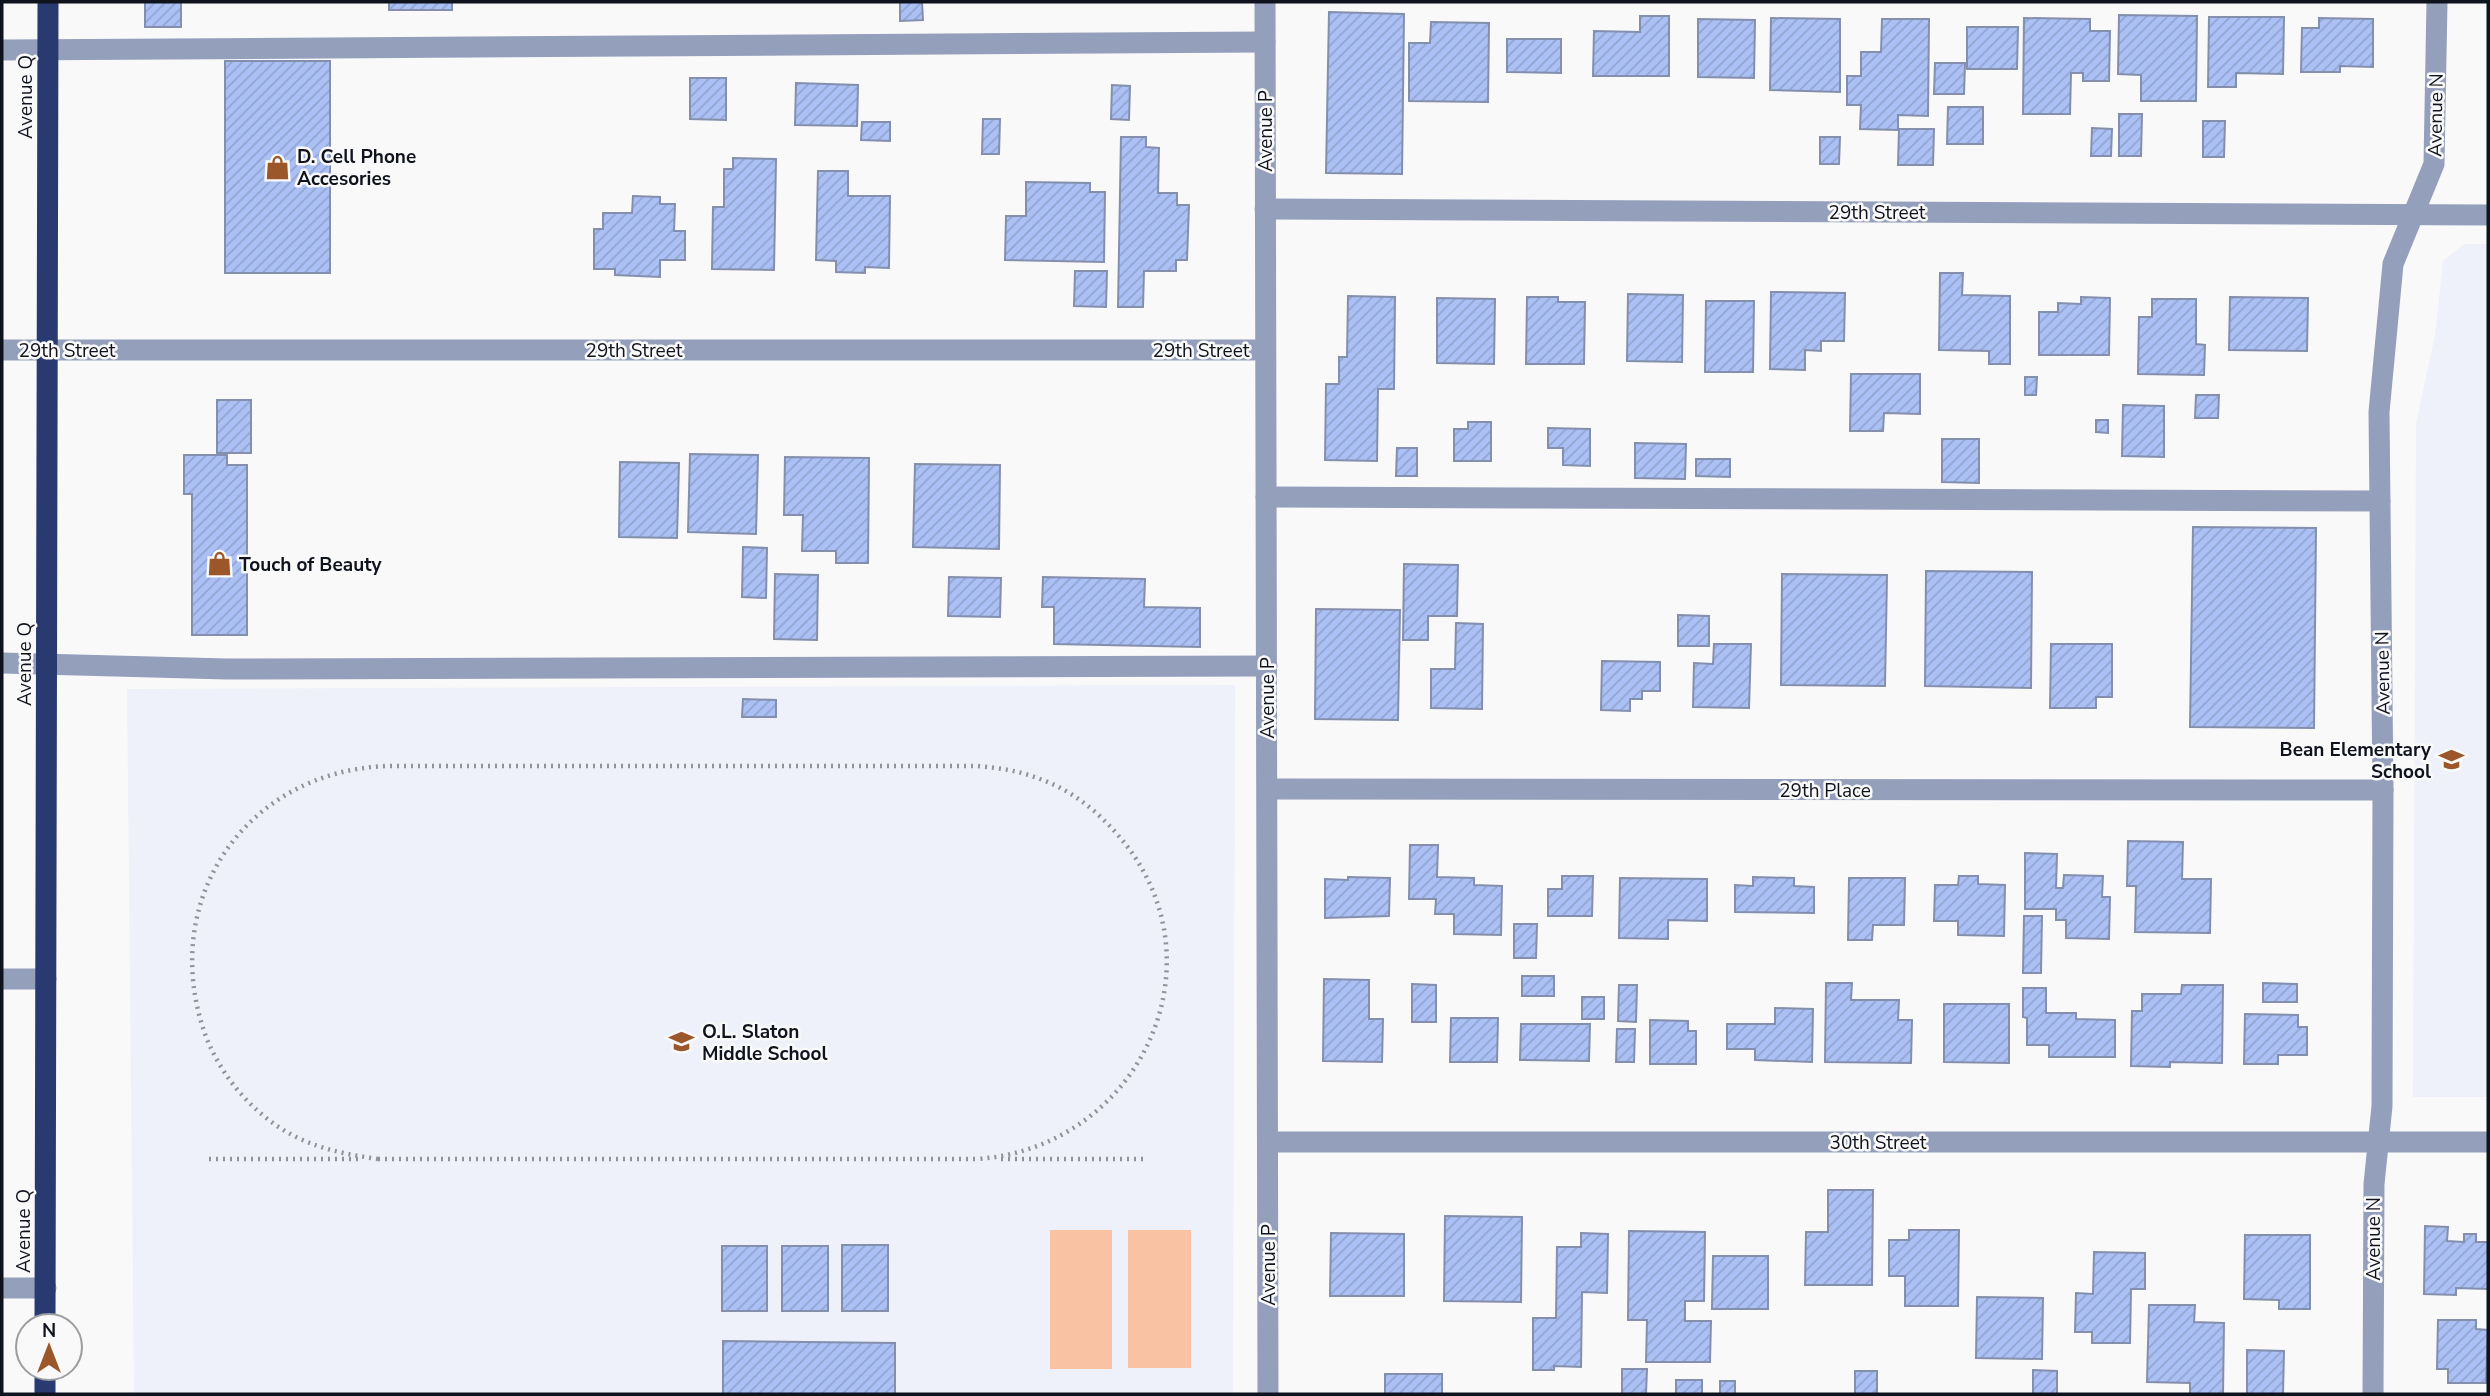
<svg xmlns="http://www.w3.org/2000/svg" width="2490" height="1396" viewBox="0 0 2490 1396" font-family="'Nunito Sans',sans-serif">
<style>
.built{fill:#eef1f9}
.park{fill:#f9c2a3}
.building{fill:url(#building-hatch);stroke:#848fad;stroke-width:2}
.lines{fill:none;stroke-linecap:round;stroke-linejoin:round}
.path{stroke:#909297;stroke-width:4.5;stroke-dasharray:2 5;stroke-linecap:butt}
.minor{stroke:#949fbb;stroke-width:21}
.highway{stroke:#283a70;stroke-width:21}
.labels{text-anchor:middle;stroke-width:5;stroke-linejoin:round;paint-order:stroke}
.street-label{font-size:19px;fill:#0f131e;stroke:#f9f9f9}
.poi-label{font-size:19px;font-weight:bold;fill:#0f131e;stroke:#f9f9f9;text-anchor:start}
</style>
<defs>
<pattern id="building-hatch" width="6" height="6" patternUnits="userSpaceOnUse" patternTransform="scale(1.75)"><rect width="6" height="6" fill="#abc0f4"/><path d="M-1 1l2-2M0 6l6-6M5 7l2-2" fill="none" stroke="#92a4d1"/></pattern>
</defs>
<rect width="100%" height="100%" fill="#f9f9f9"/>
<g class="built">
<polygon points="2464,244 2488,244 2488,1097 2413,1097 2416,423 2435,335 2443,261"/>
<polygon points="1235,685 1233,1394 134,1394 127,689"/>
</g>
<g class="park">
<rect x="1050" y="1230" width="62" height="139"/>
<rect x="1128" y="1230" width="63" height="138"/>
</g>
<g class="building">
<rect x="145" y="2" width="36" height="25"/>
<rect x="389" y="2" width="63" height="8"/>
<polygon points="900,2 922,2 923,20 900,21"/>
<polygon points="1329,12 1404,14 1402,174 1326,173"/>
<polygon points="2119,15 2197,16 2196,101 2141,101 2141,75 2118,74"/>
<polygon points="1640,16 1669,16 1669,76 1593,76 1594,31 1640,32"/>
<polygon points="2209,17 2284,17 2283,74 2236,73 2236,87 2208,87"/>
<polygon points="1771,18 1840,19 1840,92 1770,90"/>
<polygon points="2024,18 2090,19 2090,31 2110,31 2109,81 2083,81 2083,73 2071,73 2070,114 2023,114"/>
<polygon points="2319,18 2373,19 2373,67 2340,66 2340,72 2301,72 2302,28 2319,28"/>
<polygon points="1698,19 1755,20 1754,78 1698,77"/>
<polygon points="1882,19 1929,19 1928,116 1898,115 1898,130 1860,129 1861,105 1847,105 1847,76 1861,76 1861,52 1881,52"/>
<polygon points="1431,22 1489,23 1488,102 1409,101 1409,43 1430,43"/>
<polygon points="1967,27 2018,27 2017,69 1967,69"/>
<polygon points="1507,39 1561,39 1561,73 1507,72"/>
<rect x="225" y="61" width="105" height="212"/>
<polygon points="1935,63 1965,63 1964,94 1934,94"/>
<polygon points="690,78 726,78 726,120 690,119"/>
<polygon points="796,83 858,85 857,126 795,125"/>
<polygon points="1112,85 1130,86 1129,120 1111,119"/>
<polygon points="1948,107 1983,107 1983,144 1947,144"/>
<polygon points="2119,114 2142,114 2141,156 2119,156"/>
<polygon points="983,119 1000,119 999,154 982,154"/>
<polygon points="2203,121 2225,121 2224,157 2203,157"/>
<polygon points="862,122 890,122 890,141 861,140"/>
<polygon points="2092,128 2112,129 2111,156 2091,156"/>
<polygon points="1899,129 1934,129 1933,165 1898,165"/>
<polygon points="1121,137 1146,137 1146,147 1159,148 1158,193 1177,193 1177,205 1189,205 1187,260 1176,260 1176,271 1144,271 1143,307 1118,307"/>
<polygon points="1820,137 1840,137 1839,164 1820,164"/>
<polygon points="733,158 776,159 774,270 712,269 713,207 724,207 724,169 733,169"/>
<polygon points="818,171 848,171 848,196 890,196 889,268 865,267 865,273 836,272 836,261 816,260"/>
<polygon points="1026,182 1090,183 1090,192 1105,192 1104,262 1005,260 1006,216 1026,216"/>
<polygon points="633,196 660,197 660,204 675,204 674,231 685,231 685,260 660,260 660,277 615,275 615,269 594,269 594,229 603,229 603,213 632,213"/>
<polygon points="1075,271 1107,271 1106,307 1074,306"/>
<polygon points="1940,273 1963,273 1962,295 2010,296 2010,364 1989,364 1989,351 1939,350"/>
<polygon points="1771,292 1845,293 1844,341 1821,341 1821,351 1805,350 1805,370 1770,369"/>
<polygon points="1628,294 1683,295 1682,362 1627,361"/>
<polygon points="1348,296 1395,297 1394,389 1378,389 1377,461 1325,460 1326,384 1339,384 1339,357 1347,357"/>
<polygon points="1527,297 1558,297 1558,302 1585,302 1584,364 1526,364"/>
<polygon points="2081,297 2110,298 2109,355 2039,355 2039,312 2058,312 2058,303 2081,304"/>
<polygon points="2230,297 2308,298 2307,351 2229,350"/>
<polygon points="1437,298 1495,299 1494,364 1437,363"/>
<polygon points="2152,299 2196,299 2196,344 2205,345 2204,375 2138,374 2139,317 2152,317"/>
<polygon points="1706,301 1754,301 1753,372 1705,372"/>
<polygon points="1851,374 1920,374 1920,414 1884,413 1883,431 1850,431"/>
<polygon points="2025,377 2037,377 2036,395 2025,395"/>
<polygon points="2196,395 2219,395 2218,418 2195,418"/>
<rect x="217" y="400" width="34" height="53"/>
<polygon points="2123,405 2164,406 2164,457 2122,456"/>
<polygon points="2096,420 2108,420 2108,433 2096,432"/>
<polygon points="1468,422 1491,422 1491,461 1454,461 1454,429 1468,429"/>
<polygon points="1548,428 1590,429 1590,466 1563,465 1563,448 1548,448"/>
<polygon points="1942,439 1979,439 1979,483 1942,482"/>
<polygon points="1635,443 1686,444 1685,479 1635,478"/>
<polygon points="1397,448 1417,448 1417,476 1396,476"/>
<polygon points="690,454 758,455 756,534 688,532"/>
<polygon points="184,455 227,455 227,465 247,465 247,635 192,635 192,494 184,494"/>
<polygon points="785,457 869,458 868,563 836,563 836,551 802,551 803,515 784,515"/>
<polygon points="1696,459 1730,459 1730,477 1696,476"/>
<polygon points="620,462 679,463 677,538 619,537"/>
<polygon points="915,464 1000,465 999,549 913,547"/>
<polygon points="2193,527 2316,528 2314,728 2190,727"/>
<polygon points="743,547 767,548 766,598 742,597"/>
<polygon points="1404,564 1458,565 1457,616 1428,616 1428,640 1403,640"/>
<polygon points="1926,571 2032,572 2031,688 1925,686"/>
<polygon points="775,574 818,575 817,640 774,639"/>
<polygon points="1782,574 1887,575 1885,686 1781,685"/>
<polygon points="949,577 1001,578 1000,617 948,616"/>
<polygon points="1043,577 1145,579 1144,607 1200,608 1200,647 1054,644 1054,607 1042,607"/>
<polygon points="1316,609 1400,610 1398,720 1315,719"/>
<polygon points="1678,615 1709,616 1709,646 1678,646"/>
<polygon points="1456,623 1483,624 1482,709 1431,708 1431,669 1455,669"/>
<polygon points="1714,644 1751,644 1749,708 1693,707 1694,663 1713,664"/>
<polygon points="2051,644 2112,644 2112,697 2096,697 2096,708 2050,708"/>
<polygon points="1602,661 1660,662 1660,691 1642,691 1642,699 1630,699 1630,711 1601,710"/>
<polygon points="743,699 776,700 776,717 742,717"/>
<polygon points="2128,841 2183,842 2182,879 2211,879 2210,933 2135,932 2136,886 2127,886"/>
<polygon points="1410,845 1438,845 1437,877 1474,878 1474,885 1502,886 1501,935 1454,934 1454,914 1435,914 1436,899 1409,899"/>
<polygon points="2025,853 2057,854 2056,888 2063,888 2064,875 2103,876 2102,897 2110,897 2109,939 2066,938 2066,920 2056,920 2056,909 2025,909"/>
<polygon points="1562,876 1593,876 1592,916 1548,916 1548,889 1562,889"/>
<polygon points="1959,876 1978,876 1978,884 2005,885 2004,936 1958,935 1958,921 1934,921 1935,885 1958,885"/>
<polygon points="1348,877 1390,878 1389,916 1325,918 1325,879 1348,880"/>
<polygon points="1753,877 1794,878 1794,886 1814,887 1814,913 1735,912 1735,885 1753,886"/>
<polygon points="1620,878 1707,879 1707,921 1668,920 1668,939 1619,938"/>
<polygon points="1849,878 1905,878 1904,925 1873,925 1872,940 1848,940"/>
<polygon points="2024,916 2042,916 2041,973 2023,973"/>
<polygon points="1514,924 1537,924 1536,958 1514,958"/>
<rect x="1522" y="976" width="32" height="20"/>
<polygon points="1324,979 1369,980 1369,1019 1383,1019 1382,1062 1323,1061"/>
<polygon points="1826,983 1852,983 1851,1000 1899,1000 1898,1020 1912,1020 1911,1063 1825,1062"/>
<polygon points="2263,983 2297,984 2297,1002 2263,1002"/>
<polygon points="1412,984 1436,985 1436,1022 1412,1022"/>
<polygon points="1619,985 1637,985 1636,1022 1618,1021"/>
<polygon points="2182,985 2223,985 2222,1063 2170,1062 2170,1067 2131,1066 2132,1011 2142,1011 2142,994 2181,994"/>
<polygon points="2023,988 2046,988 2046,1013 2076,1013 2076,1019 2115,1020 2115,1057 2049,1057 2049,1045 2027,1045 2027,1018 2023,1017"/>
<rect x="1582" y="997" width="22" height="22"/>
<polygon points="1944,1004 2009,1004 2009,1063 1944,1062"/>
<polygon points="1775,1008 1813,1009 1812,1062 1755,1060 1755,1049 1727,1049 1727,1024 1775,1024"/>
<polygon points="2245,1014 2298,1015 2298,1027 2307,1027 2307,1055 2278,1055 2278,1064 2244,1064"/>
<polygon points="1451,1018 1498,1018 1497,1062 1450,1062"/>
<polygon points="1650,1020 1688,1021 1688,1031 1696,1031 1696,1064 1650,1064"/>
<polygon points="1521,1024 1590,1024 1589,1061 1520,1060"/>
<polygon points="1617,1029 1635,1029 1634,1062 1616,1062"/>
<polygon points="1828,1190 1873,1190 1872,1285 1805,1285 1806,1232 1828,1232"/>
<polygon points="1445,1216 1522,1217 1521,1302 1444,1301"/>
<polygon points="2425,1226 2448,1227 2447,1241 2464,1242 2464,1234 2476,1234 2476,1242 2488,1242 2488,1289 2456,1288 2456,1295 2424,1294"/>
<polygon points="1909,1230 1959,1230 1958,1306 1905,1306 1905,1276 1889,1276 1889,1240 1909,1240"/>
<polygon points="1629,1231 1705,1232 1704,1301 1685,1301 1685,1321 1711,1321 1710,1362 1646,1362 1647,1320 1628,1320"/>
<polygon points="1331,1233 1404,1234 1404,1296 1330,1296"/>
<polygon points="1581,1233 1608,1234 1607,1293 1582,1292 1581,1367 1554,1366 1554,1370 1533,1370 1533,1318 1556,1318 1557,1247 1581,1247"/>
<polygon points="2245,1235 2310,1235 2310,1309 2279,1309 2279,1300 2244,1299"/>
<rect x="842" y="1245" width="46" height="66"/>
<rect x="722" y="1246" width="45" height="65"/>
<rect x="782" y="1246" width="46" height="65"/>
<polygon points="2094,1252 2145,1253 2145,1289 2131,1289 2130,1343 2092,1343 2092,1332 2075,1332 2076,1293 2093,1294"/>
<polygon points="1713,1256 1768,1256 1768,1309 1712,1309"/>
<polygon points="1977,1297 2043,1298 2042,1359 1976,1358"/>
<polygon points="2149,1305 2195,1305 2194,1322 2224,1323 2223,1394 2190,1394 2190,1383 2147,1382"/>
<polygon points="2438,1320 2476,1320 2476,1329 2488,1330 2486,1383 2448,1383 2448,1369 2437,1369"/>
<polygon points="723,1341 895,1343 895,1394 723,1394"/>
<polygon points="2247,1350 2284,1351 2283,1394 2247,1394"/>
<polygon points="1622,1369 1647,1369 1646,1394 1622,1394"/>
<polygon points="2033,1370 2057,1371 2057,1394 2033,1394"/>
<rect x="1855" y="1371" width="22" height="23"/>
<rect x="1385" y="1374" width="57" height="20"/>
<rect x="1676" y="1380" width="26" height="14"/>
<rect x="1720" y="1381" width="15" height="13"/>
</g>
<g class="lines">
<g class="path">
<polyline points="209,1159 362,1159"/>
<path d="M378,1159c-28,-4 -55,-9 -82,-22 -42,-21 -77,-62 -92,-106 -45,-133 43,-260 183,-265h591c22,2 42,5 62,13 31,11 56,31 77,55 111,125 24,313 -139,325"/>
<polyline points="378,1159 978,1159"/>
<polyline points="1001,1159 1148,1159"/>
</g>
<g class="minor">
<polyline points="1265,2 1268,1394"/>
<polyline points="2,50 1265,42"/>
<polyline points="1265,209 2488,215"/>
<polyline points="2,350 1265,350"/>
<polyline points="1266,497 2380,501"/>
<polyline points="2,663 227,669 1267,666"/>
<polyline points="1268,789 2383,790"/>
<polyline points="2,979 46,979"/>
<polyline points="1269,1142 2488,1142"/>
<polyline points="2,1288 46,1288"/>
<polyline points="2373,1394 2374,1184 2382,1106 2383,790 2379,412 2393,264 2434,164 2437,2"/>
</g>
<g class="highway">
<polyline points="45,1326 48,2"/>
<polyline points="45,1394 45,1368"/>
</g>
</g>
<defs>
<symbol id="shop-bare" viewBox="-9 -9 18 18"><path d="M-5-2.5h2.3a2.7 3.5 0 0 1 5.4 0H5L5.5 6h-11ZM-1.5-2.5h3a1.5 2.3 0 0 0-3 0Z" fill="#9b562a" stroke="#f9f9f9" stroke-width="2.5" paint-order="stroke"/></symbol>
<symbol id="school-bare" viewBox="-9 -9 18 18"><path d="M0-5L7-2L0 1L-7-2ZM-4 1L0 2.5L4 1V4Q0 6-4 4Z" fill="#9b562a" stroke="#f9f9f9" stroke-width="2.5" paint-order="stroke"/></symbol>
</defs>
<g fill-rule="evenodd">
<use href="#shop-bare" x="260" y="150" width="35" height="35"/>
<use href="#shop-bare" x="202" y="546" width="35" height="35"/>
<use href="#school-bare" x="2434" y="742" width="35" height="35"/>
<use href="#school-bare" x="664" y="1024" width="35" height="35"/>
</g>
<g class="labels">
<g class="street-label">
<text transform="translate(25 97) rotate(-90)" y="7">Avenue Q</text>
<text transform="translate(2435 115) rotate(-89)" y="7">Avenue N</text>
<text transform="translate(1265 131) rotate(-90)" y="7">Avenue P</text>
<text x="1877" y="219">29th Street</text>
<text x="67" y="357">29th Street</text>
<text x="634" y="357">29th Street</text>
<text x="1201" y="357">29th Street</text>
<text transform="translate(24 664) rotate(-90)" y="7">Avenue Q</text>
<text transform="translate(2382 673) rotate(-91)" y="7">Avenue N</text>
<text transform="translate(1267 698) rotate(-90)" y="7">Avenue P</text>
<text x="1825" y="797">29th Place</text>
<text x="1878" y="1149">30th Street</text>
<text transform="translate(23 1231) rotate(-90)" y="7">Avenue Q</text>
<text transform="translate(2373 1239) rotate(-90)" y="7">Avenue N</text>
<text transform="translate(1268 1265) rotate(-90)" y="7">Avenue P</text>
</g>
<g class="poi-label">
<text x="297" y="163">D. Cell Phone<tspan x="297" dy="22">Accesories</tspan></text>
<text x="239" y="571">Touch of Beauty</text>
<text x="2431" y="756" text-anchor="end">Bean Elementary<tspan x="2431" dy="22">School</tspan></text>
<text x="702" y="1038">O.L. Slaton<tspan x="702" dy="22">Middle School</tspan></text>
</g>
</g>
<rect width="2490" height="1396" fill="none" stroke="#0f131e" stroke-width="7"/>
<g transform="translate(49 1347)"><circle r="33" fill="#f9f9f9" stroke="#9b9da1" stroke-width="2"/>
<path d="M0-5L12 26L0 18L-12 26Z" fill="#9b562a"/>
<text y="-10" font-size="19" font-weight="bold" text-anchor="middle" fill="#0f131e">N</text>
</g>
</svg>
